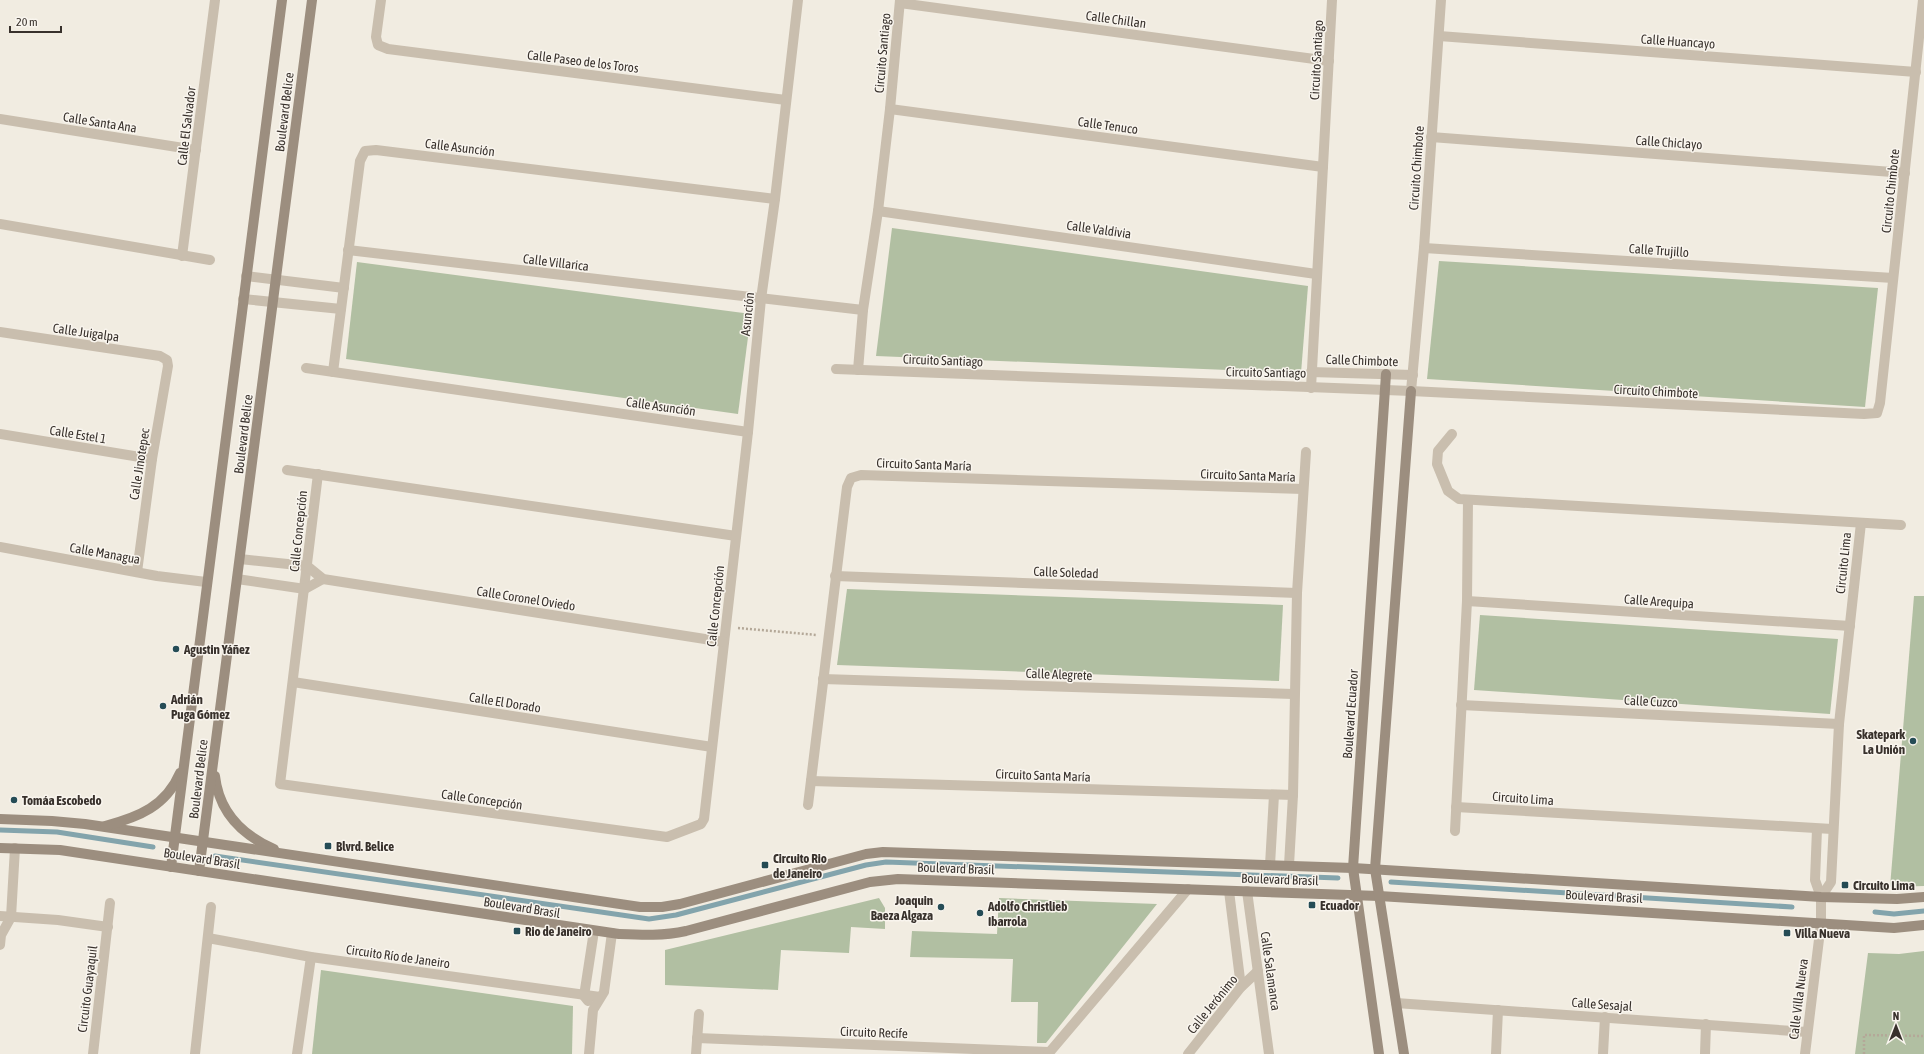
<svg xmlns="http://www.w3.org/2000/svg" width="1924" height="1054" viewBox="0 0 1924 1054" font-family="'Asap Condensed',sans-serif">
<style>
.green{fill:#b1bfa2}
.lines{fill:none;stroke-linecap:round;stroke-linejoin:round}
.stream{stroke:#83a4ac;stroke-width:5}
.path{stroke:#b4a898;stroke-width:2.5;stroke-dasharray:2 2;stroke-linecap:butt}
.street{stroke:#c9beae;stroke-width:10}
.secondary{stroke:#9c8e7f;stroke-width:10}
.poi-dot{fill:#254c56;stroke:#f9f5ee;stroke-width:1.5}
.labels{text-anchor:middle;stroke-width:3;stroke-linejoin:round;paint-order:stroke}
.street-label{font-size:13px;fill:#38312c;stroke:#f9f5ee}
.poi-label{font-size:13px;font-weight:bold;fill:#38312c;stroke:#f9f5ee;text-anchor:start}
</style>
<rect width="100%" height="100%" fill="#f1ece1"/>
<g class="green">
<polygon points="892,228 1308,286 1301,373 876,356"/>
<polygon points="1439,261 1878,288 1865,407 1427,379"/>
<polygon points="357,262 751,314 738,414 346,359"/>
<polygon points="847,589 1283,605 1279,681 837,665"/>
<polygon points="1914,596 1924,596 1924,886 1890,887"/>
<polygon points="1480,615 1838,639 1830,714 1474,690"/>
<polygon points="879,898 885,908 885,929 851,927 849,953 781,950 778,990 665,985 665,950"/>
<polygon points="999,898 1157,904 1046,1043 1037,1043 1038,1002 1011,1002 1013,959 910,957 912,931 997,934"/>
<polygon points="1924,951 1924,1054 1855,1054 1868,953 1899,954"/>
<polygon points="321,970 573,1006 572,1054 312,1054"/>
</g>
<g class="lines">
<g class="stream">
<polyline points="0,830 57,832 153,847"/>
<polyline points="215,856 649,919 676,915 866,865 886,862 1338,878"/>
<polyline points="1391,882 1792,907"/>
<polyline points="1875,912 1894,914 1924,911"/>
</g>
<g class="path">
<polyline points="738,628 817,635"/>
<polyline points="1864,1054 1864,1035 1924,1036"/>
</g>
<g class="street">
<polyline points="381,0 376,37 378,45 388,49 786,100"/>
<polyline points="900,3 1329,61"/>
<polyline points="1439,36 1916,72"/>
<polyline points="890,109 1323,167"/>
<polyline points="0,119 196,150"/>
<polyline points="1431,137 1905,173"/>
<polyline points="878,211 1316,274"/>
<polyline points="0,224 210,260"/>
<polyline points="1424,248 1893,278"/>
<polyline points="348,250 863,310"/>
<polyline points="182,256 215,0"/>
<polyline points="246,276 344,288"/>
<polyline points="243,299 341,309"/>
<polyline points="0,332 160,356 167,360 168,366 152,459 137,572"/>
<polyline points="306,368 748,432"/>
<polyline points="836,369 1411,391 1864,414 1877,413 1880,403 1923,0"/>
<polyline points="858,370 863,310 878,211 890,109 900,0"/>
<polyline points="333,372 360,161 365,151 376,150 775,199"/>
<polyline points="1311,372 1413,375"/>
<polyline points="1311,388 1332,0"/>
<polyline points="1411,391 1424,248 1441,0"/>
<polyline points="0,434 152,459"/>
<polyline points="1452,434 1438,451 1437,464 1448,491 1459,499 1901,525"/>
<polyline points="287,470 736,536"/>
<polyline points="318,474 280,784 667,837 701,824 704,819 748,432 761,299 775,199 798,0"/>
<polyline points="0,547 157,576 206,582"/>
<polyline points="240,559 307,566 323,579 724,642"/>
<polyline points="835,576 1297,593"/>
<polyline points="237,579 305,589 323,579"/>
<polyline points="1467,601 1850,626"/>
<polyline points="823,679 1293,694"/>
<polyline points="293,682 712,747"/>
<polyline points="1461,705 1839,724"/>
<polyline points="811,781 1293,795"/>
<polyline points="808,805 847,487 851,478 861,475 1303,489"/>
<polyline points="1456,807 1832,829"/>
<polyline points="1455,831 1467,601 1468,500"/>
<polyline points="1270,865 1274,795"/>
<polyline points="1289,865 1293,795 1297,593 1306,452"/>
<polyline points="1229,891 1241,987"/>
<polyline points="1247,891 1269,1054"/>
<polyline points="1821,897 1831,882 1839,724 1861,523"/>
<polyline points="0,916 58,920 108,927"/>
<polyline points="208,938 311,957 600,997"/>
<polyline points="0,945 1,935 11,917 15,848"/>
<polyline points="588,1001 584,996 594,931"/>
<polyline points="1396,1003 1807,1032"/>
<polyline points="697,1038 1049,1052"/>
<polyline points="93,1054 110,903"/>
<polyline points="195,1054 211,907"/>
<polyline points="297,1054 311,957"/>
<polyline points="589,1054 593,1010 604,992 612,933"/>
<polyline points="696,1054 699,1014"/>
<polyline points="1048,1054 1188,889"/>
<polyline points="1188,1054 1241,987 1258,971"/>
<polyline points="1496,1054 1498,1010"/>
<polyline points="1603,1054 1605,1017"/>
<polyline points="1705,1054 1706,1024"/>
<polyline points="1805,1054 1821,923 1821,897 1815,880 1817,829"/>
</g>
<g class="secondary">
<path d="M215,776c4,36 27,59 59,73"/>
<polyline points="0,819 52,821 85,824 640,907 662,907 680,904 866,854 883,852 1353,868 1821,897 1897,899 1924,897"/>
<path d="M105,826c34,-9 61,-20 75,-53"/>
<path d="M0,848l60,2 559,84c23,1 44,2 67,-3l184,-49 28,-3 481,17 515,32 30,-3"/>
<polyline points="171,867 282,0"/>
<polyline points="199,871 312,0"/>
<polyline points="1379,1054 1353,868 1386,374"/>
<polyline points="1404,1054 1375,869 1411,391"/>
</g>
</g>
<g class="poi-dot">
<circle cx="176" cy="649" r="4"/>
<circle cx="163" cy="706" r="4"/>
<circle cx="1913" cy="741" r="4"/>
<circle cx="14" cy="800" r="4"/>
<rect x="324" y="842" width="8" height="8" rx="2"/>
<rect x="761" y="861" width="8" height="8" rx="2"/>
<rect x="1841" y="881" width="8" height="8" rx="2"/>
<rect x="1308" y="901" width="8" height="8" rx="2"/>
<circle cx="941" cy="907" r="4"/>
<circle cx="980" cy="913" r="4"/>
<rect x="513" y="927" width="8" height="8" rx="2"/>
<rect x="1783" y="929" width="8" height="8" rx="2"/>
</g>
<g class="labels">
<g class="street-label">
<text transform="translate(1116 19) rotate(8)" y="5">Calle Chillan</text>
<text transform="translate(1678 41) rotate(4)" y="5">Calle Huancayo</text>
<text transform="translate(882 53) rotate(-85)" y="5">Circuito Santiago</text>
<text transform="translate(1316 60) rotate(-87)" y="5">Circuito Santiago</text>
<text transform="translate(583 61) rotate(7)" y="5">Calle Paseo de los Toros</text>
<text transform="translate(284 112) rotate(-83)" y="5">Boulevard Belice</text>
<text transform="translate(100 122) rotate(9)" y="5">Calle Santa Ana</text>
<text transform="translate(1108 125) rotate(8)" y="5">Calle Tenuco</text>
<text transform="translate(186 126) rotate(-83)" y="5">Calle El Salvador</text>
<text transform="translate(1669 142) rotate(4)" y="5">Calle Chiclayo</text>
<text transform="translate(460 147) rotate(7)" y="5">Calle Asunción</text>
<text transform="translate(1416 168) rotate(-86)" y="5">Circuito Chimbote</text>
<text transform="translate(1890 191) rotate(-84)" y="5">Circuito Chimbote</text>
<text transform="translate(1099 229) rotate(8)" y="5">Calle Valdivia</text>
<text transform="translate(1659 250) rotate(4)" y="5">Calle Trujillo</text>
<text transform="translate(556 262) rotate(7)" y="5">Calle Villarica</text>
<text transform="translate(747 314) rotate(-84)" y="5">Asunción</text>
<text transform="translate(86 332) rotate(8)" y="5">Calle Juigalpa</text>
<text transform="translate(943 360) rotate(2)" y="5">Circuito Santiago</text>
<text transform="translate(1362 360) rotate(2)" y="5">Calle Chimbote</text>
<text transform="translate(1266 372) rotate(1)" y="5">Circuito Santiago</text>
<text transform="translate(1656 391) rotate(3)" y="5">Circuito Chimbote</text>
<text transform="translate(661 406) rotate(8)" y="5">Calle Asunción</text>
<text transform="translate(78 434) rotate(9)" y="5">Calle Estel 1</text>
<text transform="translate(243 434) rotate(-83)" y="5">Boulevard Belice</text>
<text transform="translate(139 464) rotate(-81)" y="5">Calle Jinotepec</text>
<text transform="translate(924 464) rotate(2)" y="5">Circuito Santa María</text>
<text transform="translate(1248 475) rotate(2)" y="5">Circuito Santa María</text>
<text transform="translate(298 531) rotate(-84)" y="5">Calle Concepción</text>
<text transform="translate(105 553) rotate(10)" y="5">Calle Managua</text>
<text transform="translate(1843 563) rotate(-84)" y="5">Circuito Lima</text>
<text transform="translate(1066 572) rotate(2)" y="5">Calle Soledad</text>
<text transform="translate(526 598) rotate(9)" y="5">Calle Coronel Oviedo</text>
<text transform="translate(1659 601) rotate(4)" y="5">Calle Arequipa</text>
<text transform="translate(715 606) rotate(-84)" y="5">Calle Concepción</text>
<text transform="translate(1059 674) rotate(2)" y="5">Calle Alegrete</text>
<text transform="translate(1651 701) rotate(3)" y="5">Calle Cuzco</text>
<text transform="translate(505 702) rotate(9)" y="5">Calle El Dorado</text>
<text transform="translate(1350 714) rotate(-86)" y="5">Boulevard Ecuador</text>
<text transform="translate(1043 775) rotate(2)" y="5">Circuito Santa María</text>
<text transform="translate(198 779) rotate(-83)" y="5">Boulevard Belice</text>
<text transform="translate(1523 798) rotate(4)" y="5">Circuito Lima</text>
<text transform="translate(482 799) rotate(8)" y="5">Calle Concepción</text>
<text transform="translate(202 858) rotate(9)" y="5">Boulevard Brasil</text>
<text transform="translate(956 868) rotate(2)" y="5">Boulevard Brasil</text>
<text transform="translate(1280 879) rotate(2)" y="5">Boulevard Brasil</text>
<text transform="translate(1604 896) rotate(3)" y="5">Boulevard Brasil</text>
<text transform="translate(522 907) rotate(9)" y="5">Boulevard Brasil</text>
<text transform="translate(398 956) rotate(8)" y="5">Circuito Río de Janeiro</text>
<text transform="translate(1271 971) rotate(82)" y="5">Calle Salamanca</text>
<text transform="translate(87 989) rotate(-83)" y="5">Circuito Guayaquil</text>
<text transform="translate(1798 999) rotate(-83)" y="5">Calle Villa Nueva</text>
<text transform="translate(1212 1004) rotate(-51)" y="5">Calle Jerónimo</text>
<text transform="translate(1602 1004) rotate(4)" y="5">Calle Sesajal</text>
<text transform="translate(874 1032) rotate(2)" y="5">Circuito Recife</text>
</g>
<g class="poi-label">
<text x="184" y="654">Agustin Yáñez</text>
<text x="171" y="704">Adrián<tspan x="171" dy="15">Puga Gómez</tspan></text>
<text x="1905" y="739" text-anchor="end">Skatepark<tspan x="1905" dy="15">La Unión</tspan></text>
<text x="22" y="805">Tomáa Escobedo</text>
<text x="336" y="851">Blvrd. Belice</text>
<text x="773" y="863">Circuito Rio<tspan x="773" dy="15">de Janeiro</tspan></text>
<text x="1853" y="890">Circuito Lima</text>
<text x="933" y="905" text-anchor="end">Joaquin<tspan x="933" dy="15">Baeza Algaza</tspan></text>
<text x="1320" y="910">Ecuador</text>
<text x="988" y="911">Adolfo Christlieb<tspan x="988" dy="15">Ibarrola</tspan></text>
<text x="525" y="936">Rio de Janeiro</text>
<text x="1795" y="938">Villa Nueva</text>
</g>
</g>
<g transform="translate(1896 1026)" stroke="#f9f5ee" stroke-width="3" paint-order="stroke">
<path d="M0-3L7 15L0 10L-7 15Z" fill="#38312c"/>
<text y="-6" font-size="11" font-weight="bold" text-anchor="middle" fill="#38312c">N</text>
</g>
<path d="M10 26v6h51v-6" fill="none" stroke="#38312c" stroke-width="2"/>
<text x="16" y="26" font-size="12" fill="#38312c" stroke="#f9f5ee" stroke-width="3" paint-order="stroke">20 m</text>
</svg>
